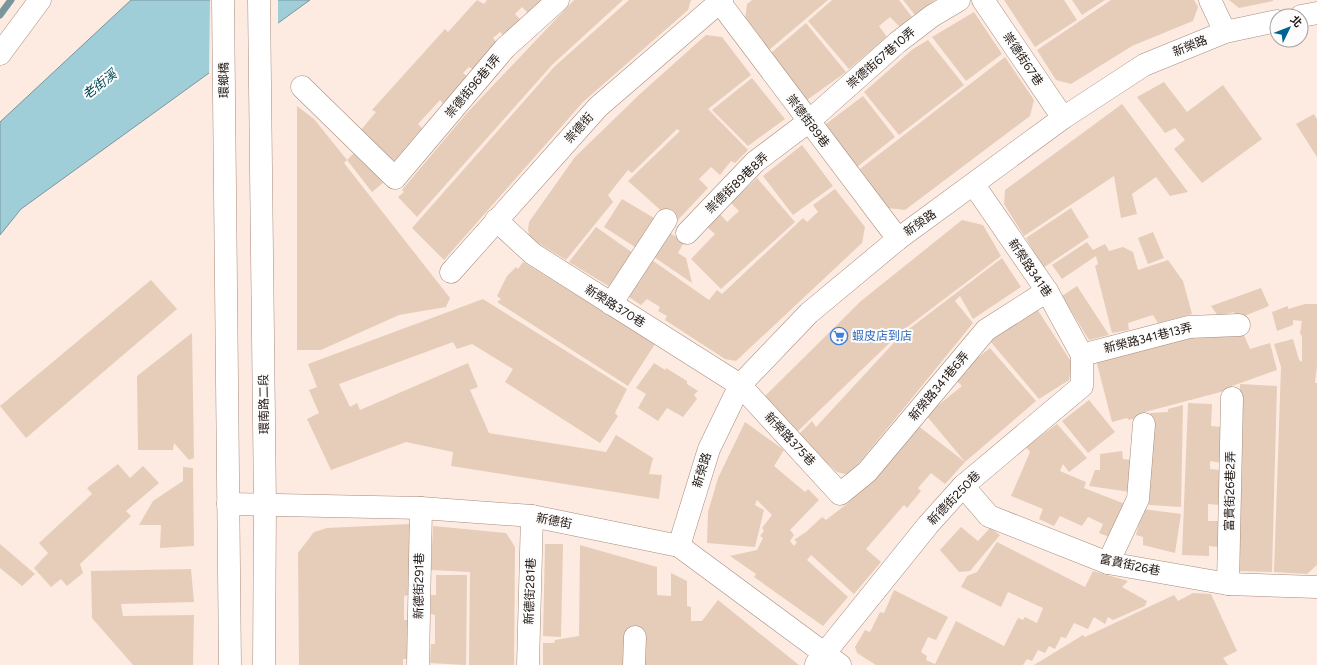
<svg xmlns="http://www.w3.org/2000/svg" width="1317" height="665" viewBox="0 0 1317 665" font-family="Figtree,'Noto Sans TC',sans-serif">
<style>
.water{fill:#9fced8;stroke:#79969c}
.pier{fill:#fdebe1}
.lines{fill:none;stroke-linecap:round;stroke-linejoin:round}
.stream{stroke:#79969c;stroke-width:7}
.building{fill:#e5cdb9}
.minor-casing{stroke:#a68c7c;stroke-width:23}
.major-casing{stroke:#a68c7c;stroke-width:23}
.minor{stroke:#fff;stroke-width:22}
.major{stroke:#fff;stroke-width:22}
.labels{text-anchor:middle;stroke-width:4;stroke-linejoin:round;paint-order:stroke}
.street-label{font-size:12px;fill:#1f150f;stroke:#fcfcfc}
.shop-label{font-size:12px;fill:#366cbe;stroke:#fcfcfc;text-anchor:start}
.water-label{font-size:13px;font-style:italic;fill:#004652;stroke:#fcfcfc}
</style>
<rect width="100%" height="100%" fill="#fdebe1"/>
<polygon class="water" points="131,0 310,0 21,209 0,235 0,122"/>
<polygon class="pier" points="210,0 278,0 278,26 209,75"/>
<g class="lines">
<polyline class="stream" points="0,15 11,0"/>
</g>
<g class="building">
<polygon points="477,0 484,4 487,0 542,0 528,13 522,7 515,14 521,20 504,36 500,32 493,38 498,44 475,71 469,67 463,73 469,78 445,106 440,100 418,124 422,128 394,161 360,131 376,112 372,110 445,29 448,32"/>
<polygon points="574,0 623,0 552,65 417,217 398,197 404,192 402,190 466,114"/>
<polygon points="629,0 691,0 688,10 583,102 444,260 412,228 554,67"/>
<polygon points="752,0 828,0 769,50 745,19 747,4"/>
<polygon points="832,0 899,0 912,17 900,27 890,17 879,26 887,37 849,69 808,21"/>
<polygon points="903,0 935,0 915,15"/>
<polygon points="1004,0 1064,0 1077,20 1035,47"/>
<polygon points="1072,0 1105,0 1082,15"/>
<polygon points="1111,0 1194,0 1198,7 1193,21 1132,46 1071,84 1056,80 1037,50"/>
<polygon points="1229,0 1273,0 1273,1 1239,8"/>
<polygon points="974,12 1002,54 966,81 932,37"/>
<polygon points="806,23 846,72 807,100 771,53"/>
<polygon points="706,35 722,37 751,75 708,109 748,150 735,163 731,161 720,175 711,167 699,179 708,188 675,223 628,181 680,131 677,129 632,173 628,170 608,195 613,202 566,260 530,238 528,230 529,222 575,157 640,94"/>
<polygon points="928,40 964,85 899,135 864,92 913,49"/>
<polygon points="1005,57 1034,100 1030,116 905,210 888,208 860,169"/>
<polygon points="752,78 785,119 748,146 712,110"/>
<polygon points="1164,82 1187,112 1223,85 1262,139 1202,183 1174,149 1185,140 1175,128 1165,133 1137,97"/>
<polygon points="863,96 895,137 857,167 826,124"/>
<polygon points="1122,104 1188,192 1170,196 1156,177 1132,194 1137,214 1121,218 1114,176 1024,236 1004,204 1005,190"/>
<polygon points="297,106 314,119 347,160 344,163 450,298 446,307 399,315 321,350 297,350"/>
<polygon points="1314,114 1317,119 1317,157 1296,124"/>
<polygon points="802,145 833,186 793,215 763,176"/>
<polygon points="356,151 383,183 372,192 347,160"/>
<polygon points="757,178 795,222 721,289 691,259 715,234 707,227 720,214 727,222 739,211 731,203"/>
<polygon points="835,189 865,227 862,243 736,361 725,359 665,320 667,316 658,311 660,307 647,299 641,305 626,295 649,258 709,300 717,290 722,294 803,218 807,222 818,212 813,205"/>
<polygon points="622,199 654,218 635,247 604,227"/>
<polygon points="1071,208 1089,237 1043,268 1026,238"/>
<polygon points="962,220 983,225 1001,256 902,331 796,433 764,397 861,301"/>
<polygon points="596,227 633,253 610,287 569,262"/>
<polygon points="667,231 684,242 678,253 686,258 692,283 651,255"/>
<polygon points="1153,232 1164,258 1148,264 1138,238"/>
<polygon points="1087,242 1093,250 1105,244 1109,251 1123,247 1133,252 1138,270 1168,260 1183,281 1192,314 1158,323 1153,315 1128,323 1129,330 1112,333 1095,266 1098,264 1096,256 1062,279 1052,265"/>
<polygon points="1002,258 1021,287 973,319 960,296 955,301 973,323 851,473 845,474 837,472 818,455 799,434 812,421 816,427 901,335"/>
<polygon points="523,262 655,344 628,386 497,302 501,299 497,296 507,276 516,267 518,269"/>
<polygon points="151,280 177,309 26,438 0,406"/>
<polygon points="1077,286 1109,335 1089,340 1062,296"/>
<polygon points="1261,288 1269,306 1237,319 1234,312 1218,316 1211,306"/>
<polygon points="483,299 627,389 615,413 618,416 600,443 505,382 513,369 472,344 457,349 453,342 339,384 350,407 357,403 360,410 468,363 478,387 470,390 489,433 606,452 616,435 653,458 649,474 662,475 659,499 451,466 453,452 406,442 331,470 307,419 319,413 309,390 317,387 308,364"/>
<polygon points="1305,304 1317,304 1317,366 1315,383 1317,383 1317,565 1307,574 1274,572 1281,367 1274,344 1293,339 1299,360 1302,362 1302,337 1300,333 1302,321 1293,320 1293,325 1277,331 1272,312 1288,306 1288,309"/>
<polygon points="1037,309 1072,363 1069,380 1039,399 990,341"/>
<polygon points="1214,332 1243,333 1250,349 1270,343 1277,370 1232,386 1232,389 1145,412 1145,416 1129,420 1127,418 1112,422 1096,360 1193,335 1196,339"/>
<polygon points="192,333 194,458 189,460 174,443 173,450 138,450 137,376"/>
<polygon points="990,348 1036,401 965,462 926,415 962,386 957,381 969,369 966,367"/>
<polygon points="654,363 665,370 666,368 687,381 687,384 698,391 694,395 697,399 683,417 667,408 658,421 638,408 646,394 636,388"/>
<polygon points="1240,384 1277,386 1272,572 1238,571"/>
<polygon points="1089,400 1115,432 1088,453 1062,421"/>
<polygon points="1188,403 1212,404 1211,426 1223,427 1222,463 1210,461 1210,469 1220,470 1219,505 1208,504 1208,521 1219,521 1218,547 1209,546 1209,556 1182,555"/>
<polygon points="1183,405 1181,507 1149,505 1150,413 1168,412 1168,409"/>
<polygon points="745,422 784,450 774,466 805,492 808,489 819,500 790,530 794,535 790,541 794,546 797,542 794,540 806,532 822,517 826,520 848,503 917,425 965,462 945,484 931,473 918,488 921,491 907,508 904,505 866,549 881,562 854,594 811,555 807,560 848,597 823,626 754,577 756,574 730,556 757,550 763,538 760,536 764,531 762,528 772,515 757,500 755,505 764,510 755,547 707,543 708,512 718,478"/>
<polygon points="1057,424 1087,458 1069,472 1063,464 1060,471 1086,482 1084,488 1125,504 1112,538 1099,533 1103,524 1088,517 1082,526 1060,516 1054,526 1039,519 1043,509 1011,496 1030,452 1026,447"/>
<polygon points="1122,451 1123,459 1131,460 1130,492 1089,486 1095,470 1100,470 1100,454"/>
<polygon points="118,464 130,478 143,466 159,483 126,511 131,516 80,564 83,573 67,586 61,579 51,587 34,568 48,553 39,543 92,494 87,488"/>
<polygon points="183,467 193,468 194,546 160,548 161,525 139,525 153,501 183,481"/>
<polygon points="1143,509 1181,514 1175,553 1143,545 1143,537 1136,535"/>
<polygon points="410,524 409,595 404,596 404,620 409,620 408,659 403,659 403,665 299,665 298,553 314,532 327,528"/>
<polygon points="433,526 506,533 515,547 514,665 469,665 470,572 431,570"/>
<polygon points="961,527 978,541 990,528 1000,535 970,571 959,572 940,550"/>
<polygon points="997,542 1085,587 1093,571 1128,581 1122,587 1147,601 1145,606 1113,620 1108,617 1105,624 1094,617 1088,629 1074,623 1066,638 1061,637 1055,649 1049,646 1045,653 1038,650 1032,661 1027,659 1023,665 876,665 857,653 855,647 865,630 870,632 880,612 884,613 894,590 948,617 936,640 928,637 921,652 927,656 926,660 935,664 956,621 1004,646 1018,618 1023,620 1025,617 1037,623 1043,608 1008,592 1001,607 961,587 967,576 977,572"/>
<polygon points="0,544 35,574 22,586 0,568"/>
<polygon points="545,544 563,544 561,637 543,636"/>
<polygon points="580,545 657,567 657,595 671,596 671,573 687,581 687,606 691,607 691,621 702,621 718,600 799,665 543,665 543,643 554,643 555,640 579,636"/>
<polygon points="191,569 194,602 121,604 123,616 194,615 193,665 133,665 92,618 91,571"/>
<polygon points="436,575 467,575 466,665 430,663 431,644 435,644 435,615 431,614 431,595 436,595"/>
<polygon points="1193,593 1211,594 1237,651 1223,658 1228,665 1034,665 1083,635 1085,637 1174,595 1178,601"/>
</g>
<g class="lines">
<defs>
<g id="minor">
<polyline points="718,0 898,239"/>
<polyline points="983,0 1063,118"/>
<polyline points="1210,0 1225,32"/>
<polyline points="1301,16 1317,13"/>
<polyline points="0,54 40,0"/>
<polyline points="302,87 395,178 505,48 558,0"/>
<polyline points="496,220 533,254 740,385 840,494 867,472 986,330 1047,291"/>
<polyline points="687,233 755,162 808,122 898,42 932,16 959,0"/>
<polyline points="451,272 598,107 722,0"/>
<polyline points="611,304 666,220"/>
<polyline points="1082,355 1189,327 1239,325"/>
<polyline points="963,486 989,516 1108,563 1228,584 1317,587"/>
<polyline points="228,504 421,508 532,516 679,546 840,665"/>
<polyline points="679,546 709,449 740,385 809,313 898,239 1063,118 1144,65 1225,32 1277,21"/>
<polyline points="1108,563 1138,499 1144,424"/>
<polyline points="1228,584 1232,398"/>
<polyline points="816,664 928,525 963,486 1082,386 1082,355 1047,291 974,185"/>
<polyline points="418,665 421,508"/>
<polyline points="528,665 532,516"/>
<polyline points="634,665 635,637"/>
</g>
<g id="major">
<polyline points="223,0 230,665"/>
<polyline points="259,0 265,505 264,665"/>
</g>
</defs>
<use href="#minor" class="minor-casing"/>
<use href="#major" class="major-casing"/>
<use href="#minor" class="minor"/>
<use href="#major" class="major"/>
</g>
<defs>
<symbol id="supermarket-ring" viewBox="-11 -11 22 22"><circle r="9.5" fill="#fcfcfc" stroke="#3f7fe0" stroke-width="1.5"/><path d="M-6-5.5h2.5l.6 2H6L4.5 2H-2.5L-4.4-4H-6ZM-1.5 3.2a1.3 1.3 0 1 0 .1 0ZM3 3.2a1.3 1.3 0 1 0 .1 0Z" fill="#3f7fe0"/></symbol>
</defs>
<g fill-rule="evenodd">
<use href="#supermarket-ring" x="829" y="326" width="20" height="20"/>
</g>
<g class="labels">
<g class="street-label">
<text transform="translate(1190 46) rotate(-22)" y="4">新榮路</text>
<text transform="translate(881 58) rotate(-41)" y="4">崇德街67巷10弄</text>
<text transform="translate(1023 59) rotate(56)" y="4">崇德街67巷</text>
<text transform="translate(224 80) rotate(-91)" y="4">環鄉橋</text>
<text transform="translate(473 86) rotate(-50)" y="4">崇德街96巷1弄</text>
<text transform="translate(808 121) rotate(53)" y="4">崇德街89巷</text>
<text transform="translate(579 128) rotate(-48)" y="4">崇德街</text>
<text transform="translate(737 183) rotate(-44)" y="4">崇德街89巷8弄</text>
<text transform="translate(920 223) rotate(-35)" y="4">新榮路</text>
<text transform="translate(1030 268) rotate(56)" y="4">新榮路341巷</text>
<text transform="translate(615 306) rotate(32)" y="4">新榮路370巷</text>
<text transform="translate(1148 338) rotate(-14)" y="4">新榮路341巷13弄</text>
<text transform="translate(939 386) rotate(-50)" y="4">新榮路341巷6弄</text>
<text transform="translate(264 404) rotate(-91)" y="4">環南路二段</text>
<text transform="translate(790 439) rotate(47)" y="4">新榮路375巷</text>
<text transform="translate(702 470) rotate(-73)" y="4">新榮路</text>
<text transform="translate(1230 491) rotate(-89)" y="4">富貴街26巷2弄</text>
<text transform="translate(954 498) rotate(-46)" y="4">新德街250巷</text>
<text transform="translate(554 521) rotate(11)" y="4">新德街</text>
<text transform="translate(1130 565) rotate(12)" y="4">富貴街26巷</text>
<text transform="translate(419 586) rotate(-89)" y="4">新德街291巷</text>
<text transform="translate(530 591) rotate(-88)" y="4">新德街281巷</text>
</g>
<g class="shop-label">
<text x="852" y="340">蝦皮店到店</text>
</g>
<g class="water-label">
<text transform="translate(99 84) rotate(-38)" y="5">老街溪</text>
</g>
</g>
<g transform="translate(1289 28) rotate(47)"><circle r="19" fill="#fcfcfc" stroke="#a4a09d"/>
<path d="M0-3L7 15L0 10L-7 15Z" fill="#006392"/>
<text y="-6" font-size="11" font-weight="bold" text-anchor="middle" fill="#1f150f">北</text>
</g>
</svg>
